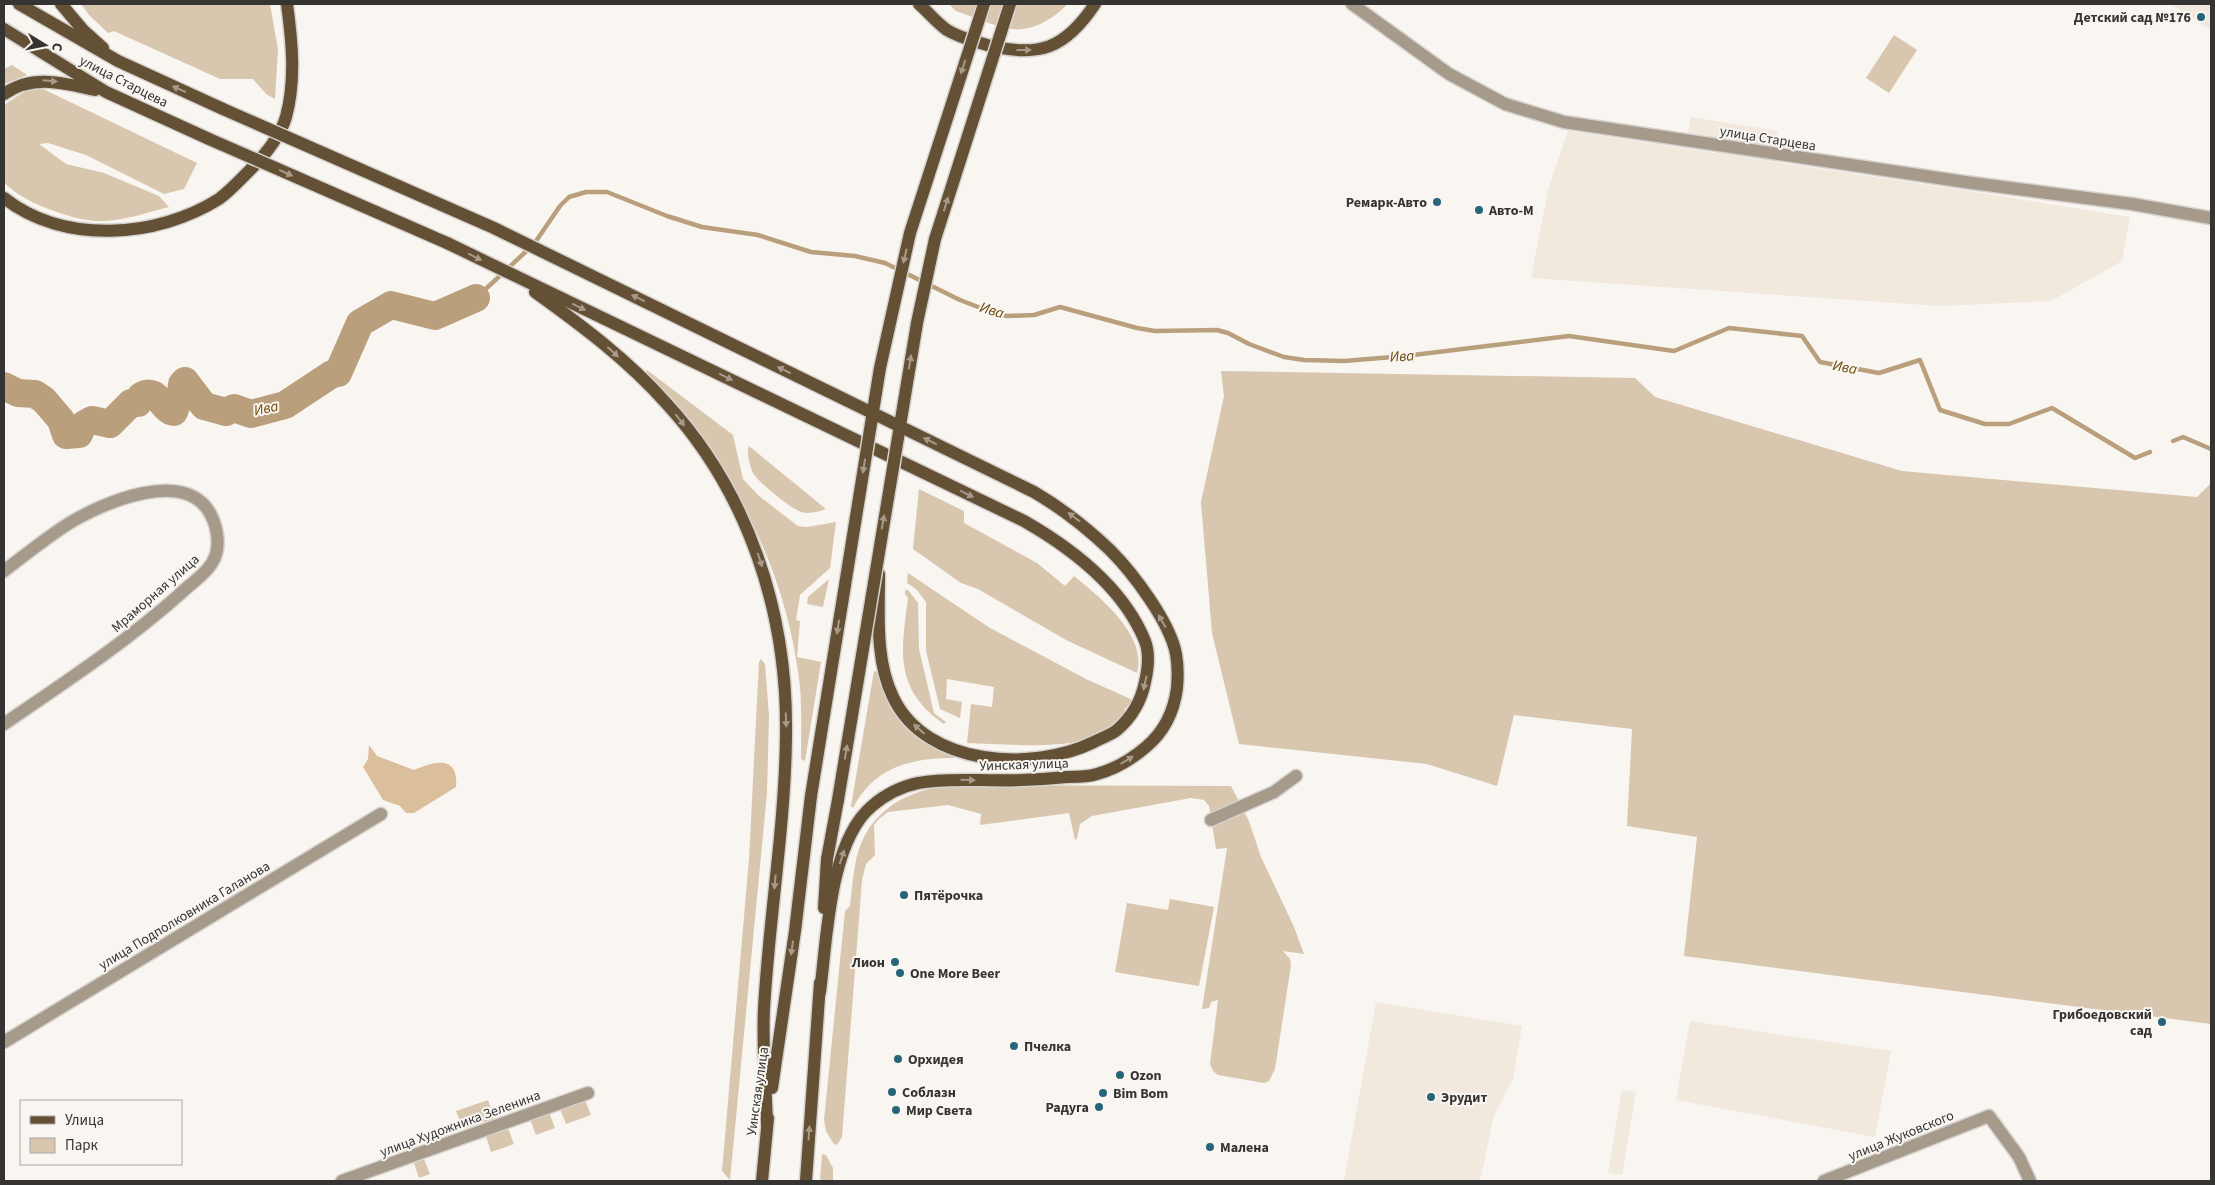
<svg xmlns="http://www.w3.org/2000/svg" width="2215" height="1185" viewBox="0 0 2215 1185" font-family="'Source Sans 3',sans-serif">
<style>
.built{fill:#f1e8de}
.green{fill:#d8c6af}
.forest{fill:#dbbf9c}
.lines{fill:none;stroke-linecap:round;stroke-linejoin:round}
.stream{stroke:#ba9f7d;stroke-width:4.5}
.river{stroke:#ba9f7d;stroke-width:28}
.minor-casing{stroke:#d6d2cf;stroke-width:15}
.major-casing{stroke:#d6d2cf;stroke-width:15}
.minor{stroke:#a69a8b;stroke-width:12}
.major{stroke:#645035;stroke-width:12}
.major-bridge-casing{stroke:#d6d2cf;stroke-width:15;stroke-linecap:butt}
.major-bridge{stroke:#645035;stroke-width:12}
.oneway{fill:#a79a8a}
.poi-dot{fill:#256479;stroke:#f9f5f1;stroke-width:2}
.labels{text-anchor:middle;stroke-width:4;stroke-linejoin:round;paint-order:stroke}
.poi-label{font-size:14px;font-weight:bold;fill:#353433;stroke:#f9f5f1;text-anchor:start}
.street-label{font-size:14px;fill:#353433;stroke:#f9f5f1}
.water-label{font-size:15px;font-style:italic;fill:#6d490b;stroke:#f9f5f1}
</style>
<rect width="100%" height="100%" fill="#f9f5f1"/>
<g class="built">
<polygon points="2171,4 2211,4 2211,30"/>
<polygon points="1691,117 1778,131 1776,147 1688,133"/>
<polygon points="1568,131 1981,193 2130,217 2122,261 2051,301 1940,306 1531,278 1548,190"/>
<polygon points="1376,1002 1522,1026 1513,1079 1494,1115 1480,1181 1344,1181"/>
<polygon points="1690,1021 1891,1051 1875,1137 1676,1100"/>
<polygon points="1622,1090 1636,1092 1622,1175 1608,1173"/>
</g>
<g class="green">
<polygon points="81,4 270,4 278,49 275,99 266,94 253,79 220,79 114,31 108,33 89,15"/>
<path d="M949,4h118c-11,14 -36,28 -55,25 -17,-2 -40,-13 -56,-18z"/>
<polygon points="1894,35 1917,50 1889,93 1866,78"/>
<polygon points="12,65 27,75 4,84 4,69"/>
<path d="M34,88h7l156,75 -13,26 -20,5 -78,-39 -38,-12 -9,1 27,20 38,9 55,23 10,11c-24,6 -48,15 -73,14 -24,-1 -77,-20 -92,-39v-77l21,-14z"/>
<path d="M647,370l86,65 10,44 16,17 39,30 9,1 29,-5 -6,46 -30,27 -4,25 4,1 -3,36 24,5 -16,99 -4,-2c0,-24 1,-48 -1,-72 -13,-121 -71,-227 -154,-314z"/>
<polygon points="1221,371 1635,378 1655,397 1902,471 2197,497 2211,483 2211,1024 1684,956 1697,837 1627,826 1632,729 1514,715 1497,786 1427,764 1239,744 1212,633 1201,502 1224,396"/>
<path d="M749,446l77,63c-9,3 -19,6 -27,2 -10,-4 -41,-29 -46,-38 -3,-6 -7,-20 -4,-27z"/>
<path d="M919,489l45,22v12l73,40 28,23 9,-10c26,21 74,60 63,97l-71,-33 -88,-51 -17,-6 -48,-34z"/>
<path d="M908,573l82,55 98,52 45,20 -9,10 3,3c-5,5 -11,13 -17,17 -34,22 -103,14 -143,13l4,-39 21,3 2,-20 -47,-8 -1,20 16,3 -2,16 -20,-9 -14,-58v-49l-10,-13 -9,-6z"/>
<polygon points="829,579 823,607 807,604 808,597"/>
<path d="M905,590h3l10,13 1,46 15,64 12,9 -2,2c-50,-35 -43,-72 -36,-126l-3,-4z"/>
<polygon points="761,659 765,664 769,716 767,793 730,1180 722,1171 749,859 759,662"/>
<path d="M874,671l8,2 10,28 63,52 -1,5c-43,0 -80,9 -101,50l-2,-2z"/>
<path d="M951,785l280,1 18,35 12,36 33,70 10,27 -21,-3 7,8 1,6 -16,104 -6,12 -5,2 -46,-8 -5,-4 -3,-7 8,-64 -7,2 -2,6 -7,1 25,-161 -11,1 -7,-43 -5,-6 -13,-2 -99,18 -12,8 -3,14 -2,2 -6,-27 -89,12 1,-11 -33,-9 -60,7 -9,7 -5,6 1,30 -9,9 -4,16 -20,257 -5,8 -4,-2 -7,-12 -2,-11 21,-209 5,-5c2,-16 3,-34 7,-50 12,-46 50,-66 94,-71z"/>
<polygon points="1170,899 1214,907 1199,986 1115,972 1127,903 1168,910"/>
<polygon points="488,1100 494,1119 463,1129 456,1111"/>
<polygon points="585,1100 591,1115 566,1124 560,1109"/>
<polygon points="549,1112 555,1128 536,1135 530,1119"/>
<polygon points="508,1128 514,1144 491,1152 486,1136"/>
<polygon points="822,1154 826,1155 833,1168 833,1181 820,1181"/>
<polygon points="424,1159 430,1174 419,1178 414,1163"/>
</g>
<path class="forest" d="M369,745l8,11 37,14c21,-9 45,-15 42,17l-42,26h-8l-6,-7 -17,-6 -20,-33 5,-8z"/>
<g class="lines">
<g class="stream">
<polyline points="476,298 534,244 560,206 569,197 586,192 607,192 667,216 702,227 758,235 811,252 855,256 885,263 960,300 991,312 1007,316 1034,315 1060,307 1137,328 1155,331 1217,330 1228,333 1249,344 1284,357 1304,360 1344,361 1405,356 1569,336 1674,351 1729,328 1802,336 1820,362 1879,373 1920,360 1940,410 1985,424 2009,424 2052,408 2135,458 2150,452"/>
<polyline points="2173,441 2183,437 2211,449"/>
</g>
<path class="river" d="M4,386l14,7 17,1 9,6 17,20 5,15 13,-1 4,-9 9,-5 18,4 21,-21h7l3,-7c17,-10 20,14 33,16l7,-19 1,-9 3,-3 19,25 22,6 8,-4 17,6 34,-9 47,-31 6,-1 22,-50 31,-18 44,11 41,-18"/>
<defs>
<g id="minor">
<polyline points="1352,4 1449,74 1505,104 1564,122 1972,183 2132,204 2211,218"/>
<path d="M4,571c21,-16 42,-33 64,-47 34,-21 118,-58 143,-9 7,14 10,34 1,48 -7,12 -22,21 -32,31 -55,49 -116,89 -176,130"/>
<polyline points="1211,820 1274,792 1296,776"/>
<polyline points="4,1042 381,814"/>
<polyline points="342,1181 588,1093"/>
<polyline points="1824,1181 1989,1116 2019,1157 2030,1181"/>
</g>
<g id="major">
<polyline points="19,4 118,61 223,109"/>
<polyline points="61,4 83,30 103,48"/>
<path d="M919,4c9,8 18,19 28,26 13,8 27,11 40,15 52,13 78,4 108,-41"/>
<polyline points="4,29 106,92 209,139"/>
<path d="M4,94c29,-20 59,-11 91,-4"/>
<path d="M4,198c60,47 153,40 215,1 11,-8 21,-19 31,-29 14,-14 30,-33 36,-53 10,-37 6,-76 1,-113"/>
<path d="M447,243l577,278c49,28 99,66 121,120 5,13 3,28 0,41 -4,20 -13,35 -28,48 -6,5 -16,8 -23,12 -61,30 -168,25 -201,-45 -18,-37 -14,-83 -14,-123"/>
<path d="M535,292c46,33 93,68 131,111 83,90 122,211 120,333 -1,91 -17,182 -22,273 -2,38 2,78 3,116"/>
<polyline points="824,908 827,859 838,800"/>
<path d="M820,992c7,-53 9,-150 52,-186 34,-29 67,-26 108,-26 29,1 58,0 87,-3 9,0 21,0 30,-3 18,-5 35,-15 49,-27 18,-15 28,-36 31,-59 1,-11 1,-23 -1,-34 -6,-32 -43,-81 -66,-104"/>
<polyline points="772,1088 795,931 811,796"/>
<polyline points="762,1181 768,1118"/>
<polyline points="806,1181 820,983"/>
</g>
</defs>
<use href="#minor" class="minor-casing"/>
<use href="#major" class="major-casing"/>
<use href="#minor" class="minor"/>
<use href="#major" class="major"/>
<defs>
<g id="major-bridge">
<path d="M223,109l271,119 540,264c29,17 52,35 76,58"/>
<polyline points="209,139 447,243"/>
<polyline points="811,796 880,368 910,233 984,4"/>
<polyline points="838,800 917,323 935,239 1010,4"/>
</g>
</defs>
<use href="#major-bridge" class="major-bridge-casing"/>
<use href="#major-bridge" class="major-bridge"/>
</g>
<defs><path id="oneway-solid" d="M-6-.8H1V-3.2L6.5 0L1 3.2V.8H-6Z" transform="scale(1.25)"/></defs>
<g class="oneway">
<use href="#oneway-solid" transform="translate(1024 50)"/>
<use href="#oneway-solid" transform="translate(963 67) rotate(108)"/>
<use href="#oneway-solid" transform="translate(50 81) rotate(5)"/>
<use href="#oneway-solid" transform="translate(179 89) rotate(-156)"/>
<use href="#oneway-solid" transform="translate(286 173) rotate(24)"/>
<use href="#oneway-solid" transform="translate(946 204) rotate(-73)"/>
<use href="#oneway-solid" transform="translate(905 256) rotate(103)"/>
<use href="#oneway-solid" transform="translate(475 257) rotate(26)"/>
<use href="#oneway-solid" transform="translate(638 298) rotate(-154)"/>
<use href="#oneway-solid" transform="translate(579 307) rotate(26)"/>
<use href="#oneway-solid" transform="translate(613 352) rotate(42)"/>
<use href="#oneway-solid" transform="translate(910 362) rotate(-80)"/>
<use href="#oneway-solid" transform="translate(784 370) rotate(-154)"/>
<use href="#oneway-solid" transform="translate(726 377) rotate(26)"/>
<use href="#oneway-solid" transform="translate(680 420) rotate(52)"/>
<use href="#oneway-solid" transform="translate(930 441) rotate(-154)"/>
<use href="#oneway-solid" transform="translate(864 466) rotate(99)"/>
<use href="#oneway-solid" transform="translate(967 494) rotate(26)"/>
<use href="#oneway-solid" transform="translate(1074 517) rotate(-143)"/>
<use href="#oneway-solid" transform="translate(883 522) rotate(-80)"/>
<use href="#oneway-solid" transform="translate(760 560) rotate(71)"/>
<use href="#oneway-solid" transform="translate(1162 621) rotate(-119)"/>
<use href="#oneway-solid" transform="translate(838 627) rotate(99)"/>
<use href="#oneway-solid" transform="translate(1145 683) rotate(103)"/>
<use href="#oneway-solid" transform="translate(786 720) rotate(88)"/>
<use href="#oneway-solid" transform="translate(919 729) rotate(-138)"/>
<use href="#oneway-solid" transform="translate(846 752) rotate(-81)"/>
<use href="#oneway-solid" transform="translate(1127 760) rotate(-32)"/>
<use href="#oneway-solid" transform="translate(968 780) rotate(2)"/>
<use href="#oneway-solid" transform="translate(842 857) rotate(-72)"/>
<use href="#oneway-solid" transform="translate(775 882) rotate(95)"/>
<use href="#oneway-solid" transform="translate(792 948) rotate(98)"/>
<use href="#oneway-solid" transform="translate(809 1133) rotate(-86)"/>
</g>
<g class="poi-dot">
<circle cx="2201" cy="17" r="5"/>
<circle cx="1437" cy="202" r="5"/>
<circle cx="1479" cy="210" r="5"/>
<circle cx="904" cy="895" r="5"/>
<circle cx="895" cy="962" r="5"/>
<circle cx="900" cy="973" r="5"/>
<circle cx="2162" cy="1022" r="5"/>
<circle cx="1014" cy="1046" r="5"/>
<circle cx="898" cy="1059" r="5"/>
<circle cx="1120" cy="1075" r="5"/>
<circle cx="892" cy="1092" r="5"/>
<circle cx="1103" cy="1093" r="5"/>
<circle cx="1431" cy="1097" r="5"/>
<circle cx="1099" cy="1107" r="5"/>
<circle cx="896" cy="1110" r="5"/>
<circle cx="1210" cy="1147" r="5"/>
</g>
<g class="labels">
<g class="poi-label">
<text x="2191" y="22" text-anchor="end">Детский сад №176</text>
<text x="1427" y="207" text-anchor="end">Ремарк-Авто</text>
<text x="1489" y="215">Авто-М</text>
<text x="914" y="900">Пятёрочка</text>
<text x="885" y="967" text-anchor="end">Лион</text>
<text x="910" y="978">One More Beer</text>
<text x="2152" y="1019" text-anchor="end">Грибоедовский<tspan x="2152" dy="16">сад</tspan></text>
<text x="1024" y="1051">Пчелка</text>
<text x="908" y="1064">Орхидея</text>
<text x="1130" y="1080">Ozon</text>
<text x="902" y="1097">Соблазн</text>
<text x="1113" y="1098">Bim Bom</text>
<text x="1441" y="1102">Эрудит</text>
<text x="1089" y="1112" text-anchor="end">Радуга</text>
<text x="906" y="1115">Мир Света</text>
<text x="1220" y="1152">Малена</text>
</g>
<g class="street-label">
<text transform="translate(124 81) rotate(27)" y="5">улица Старцева</text>
<text transform="translate(1768 138) rotate(9)" y="5">улица Старцева</text>
<text transform="translate(155 593) rotate(-41)" y="5">Мраморная улица</text>
<text transform="translate(1024 764) rotate(-2)" y="5">Уинская улица</text>
<text transform="translate(184 915) rotate(-31)" y="5">улица Подполковника Галанова</text>
<text transform="translate(757 1091) rotate(-82)" y="5">Уинская улица</text>
<text transform="translate(460 1123) rotate(-20)" y="5">улица Художника Зеленина</text>
<text transform="translate(1901 1135) rotate(-22)" y="5">улица Жуковского</text>
</g>
<g class="water-label">
<text transform="translate(992 310) rotate(17)" y="5">Ива</text>
<text transform="translate(1402 356) rotate(-4)" y="5">Ива</text>
<text transform="translate(1845 367) rotate(10)" y="5">Ива</text>
<text transform="translate(266 408) rotate(-12)" y="5">Ива</text>
</g>
</g>
<rect width="2215" height="1185" fill="none" stroke="#353433" stroke-width="10"/>
<rect x="20" y="1100" width="162" height="65" fill="#f9f5f1" stroke="#aba8a5"/>
<rect x="30" y="1116" width="25" height="8" fill="#645035" stroke="#aba8a5"/>
<text x="65" y="1125" font-size="15" fill="#353433">Улица</text>
<rect x="30" y="1138" width="25" height="15" fill="#d8c6af" stroke="#aba8a5"/>
<text x="65" y="1150" font-size="15" fill="#353433">Парк</text>
<g transform="translate(45 45) rotate(100)" stroke="#f9f5f1" stroke-width="4" paint-order="stroke">
<path d="M0-4L9 19L0 12L-9 19Z" fill="#353433"/>
<text y="-8" font-size="14" font-weight="bold" text-anchor="middle" fill="#353433">С</text>
</g>
</svg>
